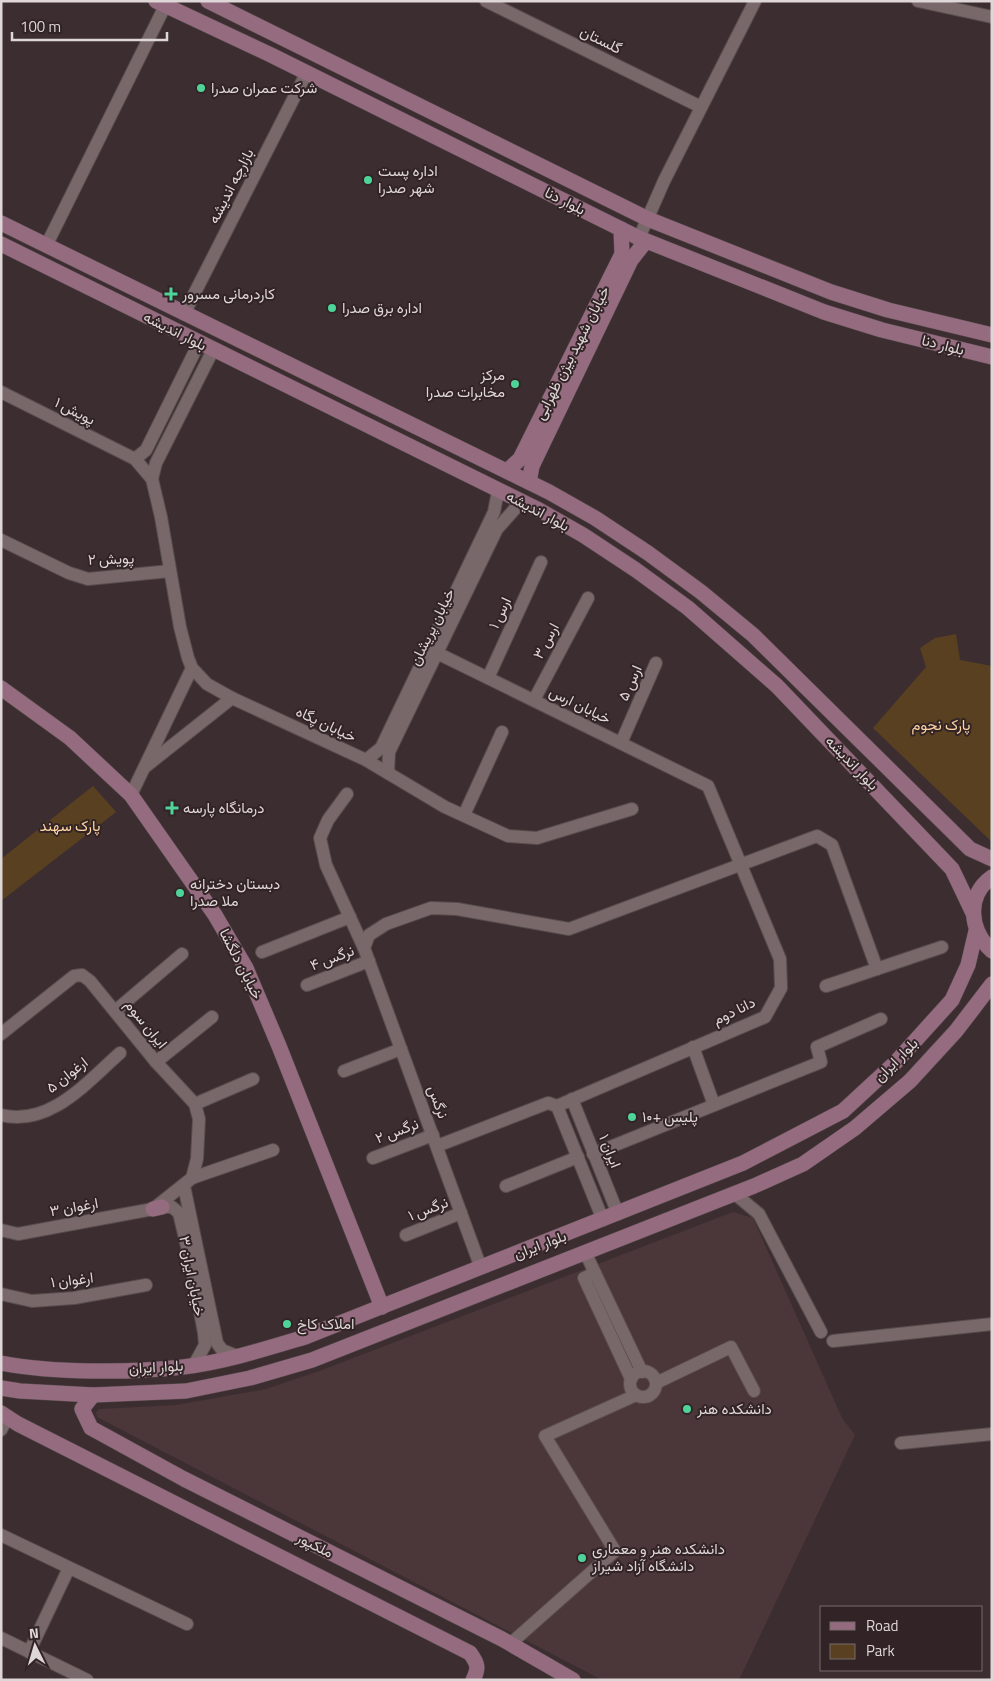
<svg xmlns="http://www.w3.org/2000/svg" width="993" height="1681" viewBox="0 0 993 1681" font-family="'Titillium Web',Vazirmatn,sans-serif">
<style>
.built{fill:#4b3639}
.park{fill:#594020}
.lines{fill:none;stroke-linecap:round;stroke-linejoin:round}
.street-casing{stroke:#584c4d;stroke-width:14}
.secondary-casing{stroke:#584c4d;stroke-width:16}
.street{stroke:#786869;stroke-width:12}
.secondary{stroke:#956b80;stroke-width:15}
.poi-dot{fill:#4ed399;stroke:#322426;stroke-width:2}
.labels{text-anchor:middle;stroke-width:4;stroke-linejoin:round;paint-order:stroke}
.street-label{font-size:15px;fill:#dfd6d7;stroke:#322426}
.poi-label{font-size:15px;fill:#dfd6d7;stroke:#322426;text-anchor:start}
.park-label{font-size:15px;fill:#fed4a3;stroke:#322426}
</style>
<rect width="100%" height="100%" fill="#3c2e30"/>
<polygon class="built" points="733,1212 753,1218 842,1418 855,1435 739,1680 602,1680 97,1417 96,1413 99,1409 176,1405 266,1389 322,1370"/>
<g class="park">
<polygon points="956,634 960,660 992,666 992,842 873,728 926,667 920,648 935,638"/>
<polygon points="93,786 116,812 1,901 1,859"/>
</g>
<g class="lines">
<defs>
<g id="street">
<polyline points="486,1 701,107"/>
<polyline points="918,1 992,17"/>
<polyline points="639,238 664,181 755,1"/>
<polyline points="46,246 165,6"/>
<polyline points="184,314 307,72"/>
<polyline points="1,392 135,459 152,479 161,517 180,627 188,658 192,668 207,684 232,698 366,760 445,807 508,836 537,838 632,809"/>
<polyline points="135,459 146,450 199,343"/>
<polyline points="152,479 156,463 213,350"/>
<polyline points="1,540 69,573 88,579 170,571"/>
<polyline points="437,653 708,786 780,959 781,988 765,1017 557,1106 548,1103 437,1146"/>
<polyline points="488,678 541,562"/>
<polyline points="534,700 588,598"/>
<polyline points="621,743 656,663"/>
<polyline points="366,760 381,748 494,512 498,491"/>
<polyline points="145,767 232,698"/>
<polyline points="388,773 389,752 437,653 497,529 521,502"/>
<polyline points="347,794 328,820 320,838 326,865 364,948 481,1268"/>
<polyline points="131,795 192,668"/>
<polyline points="464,815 502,732"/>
<polyline points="364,948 369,935 386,924 431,908 457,909 569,929 817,836 832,845 877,969"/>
<polyline points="262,952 350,917"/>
<polyline points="307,985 369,961"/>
<polyline points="826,986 942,947"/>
<polyline points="115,1011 182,954"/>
<polyline points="1,1034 74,976 82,975 90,981 156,1062 195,1104 199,1119 197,1159 192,1178 153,1209 18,1234 1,1230"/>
<polyline points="693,1047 714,1105"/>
<polyline points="156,1062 212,1017"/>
<polyline points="344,1071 401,1049"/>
<polyline points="572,1099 618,1214"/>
<polyline points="195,1104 253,1079"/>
<polyline points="557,1106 603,1220"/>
<path d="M1,1115c49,12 86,-33 119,-62"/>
<polyline points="593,1154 821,1062 817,1047 881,1019"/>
<polyline points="373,1158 433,1135"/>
<polyline points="192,1178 273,1150"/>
<polyline points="184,1186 217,1343 222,1350 237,1356"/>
<polyline points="506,1186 578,1157"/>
<polyline points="735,1194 759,1214 821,1332"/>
<polyline points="162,1207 172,1207 179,1213 190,1259 204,1333 205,1345 194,1365"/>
<polyline points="406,1235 461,1213"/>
<polyline points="585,1252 642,1372"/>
<polyline points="595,1273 584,1278 631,1379"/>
<polyline points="1,1294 32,1301 74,1298 146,1285"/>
<polyline points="833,1341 992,1324"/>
<circle cx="643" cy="1384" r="13"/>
<polyline points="656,1383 731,1347 754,1391"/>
<polyline points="1,1430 8,1417"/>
<polyline points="901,1443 992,1434"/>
<polyline points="1,1535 187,1624"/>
<polyline points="1,1638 87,1680"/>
<polyline points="510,1644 615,1551 545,1436 636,1395"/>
<polyline points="29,1652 69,1568"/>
</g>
<g id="secondary">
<polyline points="156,1 271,55 639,238 824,312 882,330 992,357"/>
<polyline points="208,1 648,219 831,292 888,310 992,335"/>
<polyline points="1,223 549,492 595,518 648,553 701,592 753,635 970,849 992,859"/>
<polyline points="1,244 539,510 583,535 636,570 688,608 777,686 952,869 973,913"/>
<polyline points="507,471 520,459 622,254 621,229"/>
<polyline points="529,482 532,466 631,260 646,241"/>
<polyline points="1,688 70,738 131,795 215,915 246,968 279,1046 382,1307"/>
<path d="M992,877c-27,19 -22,54 0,74"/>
<polyline points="153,1209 162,1207"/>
<path d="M1,1363c54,10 128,10 182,4 41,-5 82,-18 122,-30l438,-174 100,-52 52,-48 57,-63 16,-35 8,-34"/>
<polyline points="1,1388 20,1391 93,1395 186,1391 250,1378 312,1360 754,1186 803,1164 855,1128 910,1081 956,1031 992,984"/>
<polyline points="93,1395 82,1409 91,1428 184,1479 502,1639 573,1680"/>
<path d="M1,1413l17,11 452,229c8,11 9,15 3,27"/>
</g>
</defs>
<use href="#street" class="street-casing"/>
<use href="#secondary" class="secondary-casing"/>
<use href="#street" class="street"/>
<use href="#secondary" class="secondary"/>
</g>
<g class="poi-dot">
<circle cx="201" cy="88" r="5"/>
<circle cx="368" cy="180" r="5"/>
<path d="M168.5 286.5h5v5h5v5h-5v5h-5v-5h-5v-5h5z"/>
<circle cx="332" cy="308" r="5"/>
<circle cx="515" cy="384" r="5"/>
<path d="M169.5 800.5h5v5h5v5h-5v5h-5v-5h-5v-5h5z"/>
<circle cx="180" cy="893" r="5"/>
<circle cx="632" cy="1117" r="5"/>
<circle cx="287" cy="1324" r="5"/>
<circle cx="687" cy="1409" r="5"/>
<circle cx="582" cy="1558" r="5"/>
</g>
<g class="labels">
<g class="street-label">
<text transform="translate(601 40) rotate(26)" y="5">گلستان</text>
<text transform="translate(231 186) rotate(-63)" y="5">بازارچه اندیشه</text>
<text transform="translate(565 201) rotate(27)" y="5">بلوار دنا</text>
<text transform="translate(175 331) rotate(27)" y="5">بلوار اندیشه</text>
<text transform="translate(943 345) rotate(14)" y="5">بلوار دنا</text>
<text transform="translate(572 353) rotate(-63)" y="5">خیابان شهید بیژن ظهرابی</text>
<text transform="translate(75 411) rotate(27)" y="5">پویش ۱</text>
<text transform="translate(538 511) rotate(28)" y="5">بلوار اندیشه</text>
<text transform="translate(111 559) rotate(-2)" y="5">پویش ۲</text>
<text transform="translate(500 613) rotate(-65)" y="5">ارس ۱</text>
<text transform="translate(432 627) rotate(-64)" y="5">خیابان پریشان</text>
<text transform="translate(546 641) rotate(-62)" y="5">ارس ۳</text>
<text transform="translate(630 683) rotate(-66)" y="5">ارس ۵</text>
<text transform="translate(580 705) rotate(26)" y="5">خیابان ارس</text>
<text transform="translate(326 724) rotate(25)" y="5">خیابان پگاه</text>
<text transform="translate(852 763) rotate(46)" y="5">بلوار اندیشه</text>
<text transform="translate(332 958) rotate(-21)" y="5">نرگس ۴</text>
<text transform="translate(241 964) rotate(63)" y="5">خیابان دلگشا</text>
<text transform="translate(734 1011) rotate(-26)" y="5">دانا دوم</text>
<text transform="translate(146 1024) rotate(51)" y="5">ایران سوم</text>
<text transform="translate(896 1060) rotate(-45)" y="5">بلوار ایران</text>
<text transform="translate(67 1075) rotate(-38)" y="5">ارغوان ۵</text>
<text transform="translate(438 1102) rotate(70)" y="5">نرگس</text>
<text transform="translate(397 1131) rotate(-21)" y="5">نرگس ۲</text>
<text transform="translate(610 1151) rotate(68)" y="5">ایران ۱</text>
<text transform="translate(74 1207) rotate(-10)" y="5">ارغوان ۳</text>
<text transform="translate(428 1209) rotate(-21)" y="5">نرگس ۱</text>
<text transform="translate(540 1245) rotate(-21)" y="5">بلوار ایران</text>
<text transform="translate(192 1276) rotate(79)" y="5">خیابان ایران ۳</text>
<text transform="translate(72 1280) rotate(-7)" y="5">ارغوان ۱</text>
<text transform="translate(156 1367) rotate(-3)" y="5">بلوار ایران</text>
<text transform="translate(315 1545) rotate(27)" y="5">ملکپور</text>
</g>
<g class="poi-label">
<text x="211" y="93">شرکت عمران صدرا</text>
<text x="378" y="176">اداره پست<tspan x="378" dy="17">شهر صدرا</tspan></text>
<text x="182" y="299">کاردرمانی مسرور</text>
<text x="342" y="313">اداره برق صدرا</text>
<text x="505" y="380" text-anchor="end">مرکز<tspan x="505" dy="17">مخابرات صدرا</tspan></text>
<text x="183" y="813">درمانگاه پارسه</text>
<text x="190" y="889">دبستان دخترانه<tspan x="190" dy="17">ملا صدرا</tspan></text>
<text x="642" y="1122">پلیس +۱۰</text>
<text x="297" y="1329">املاک کاخ</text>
<text x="697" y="1414">دانشکده هنر</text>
<text x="592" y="1554">دانشکده هنر و معماری<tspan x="592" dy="17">دانشگاه آزاد شیراز</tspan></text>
</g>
<g class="park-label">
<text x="941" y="730">پارک نجوم</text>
<text x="70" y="831">پارک سهند</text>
</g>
</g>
<rect width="993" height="1681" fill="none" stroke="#dfd6d7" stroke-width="5"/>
<rect x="820" y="1606" width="162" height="65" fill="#322426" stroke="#776b6d"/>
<rect x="830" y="1622" width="25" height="8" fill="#956b80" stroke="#776b6d"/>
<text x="866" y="1631" font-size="15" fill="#dfd6d7">Road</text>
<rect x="830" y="1644" width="25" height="15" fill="#594020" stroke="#776b6d"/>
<text x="866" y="1656" font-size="15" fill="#dfd6d7">Park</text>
<g transform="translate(35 1646) rotate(355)" stroke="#322426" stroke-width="4" paint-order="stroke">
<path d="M0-4L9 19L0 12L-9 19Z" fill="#dfd6d7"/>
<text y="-8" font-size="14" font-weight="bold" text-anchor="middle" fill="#dfd6d7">N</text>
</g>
<path d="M12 32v8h155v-8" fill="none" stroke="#dfd6d7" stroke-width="2.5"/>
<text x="20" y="32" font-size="15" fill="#dfd6d7" stroke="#322426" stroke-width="4" paint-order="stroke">100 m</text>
</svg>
